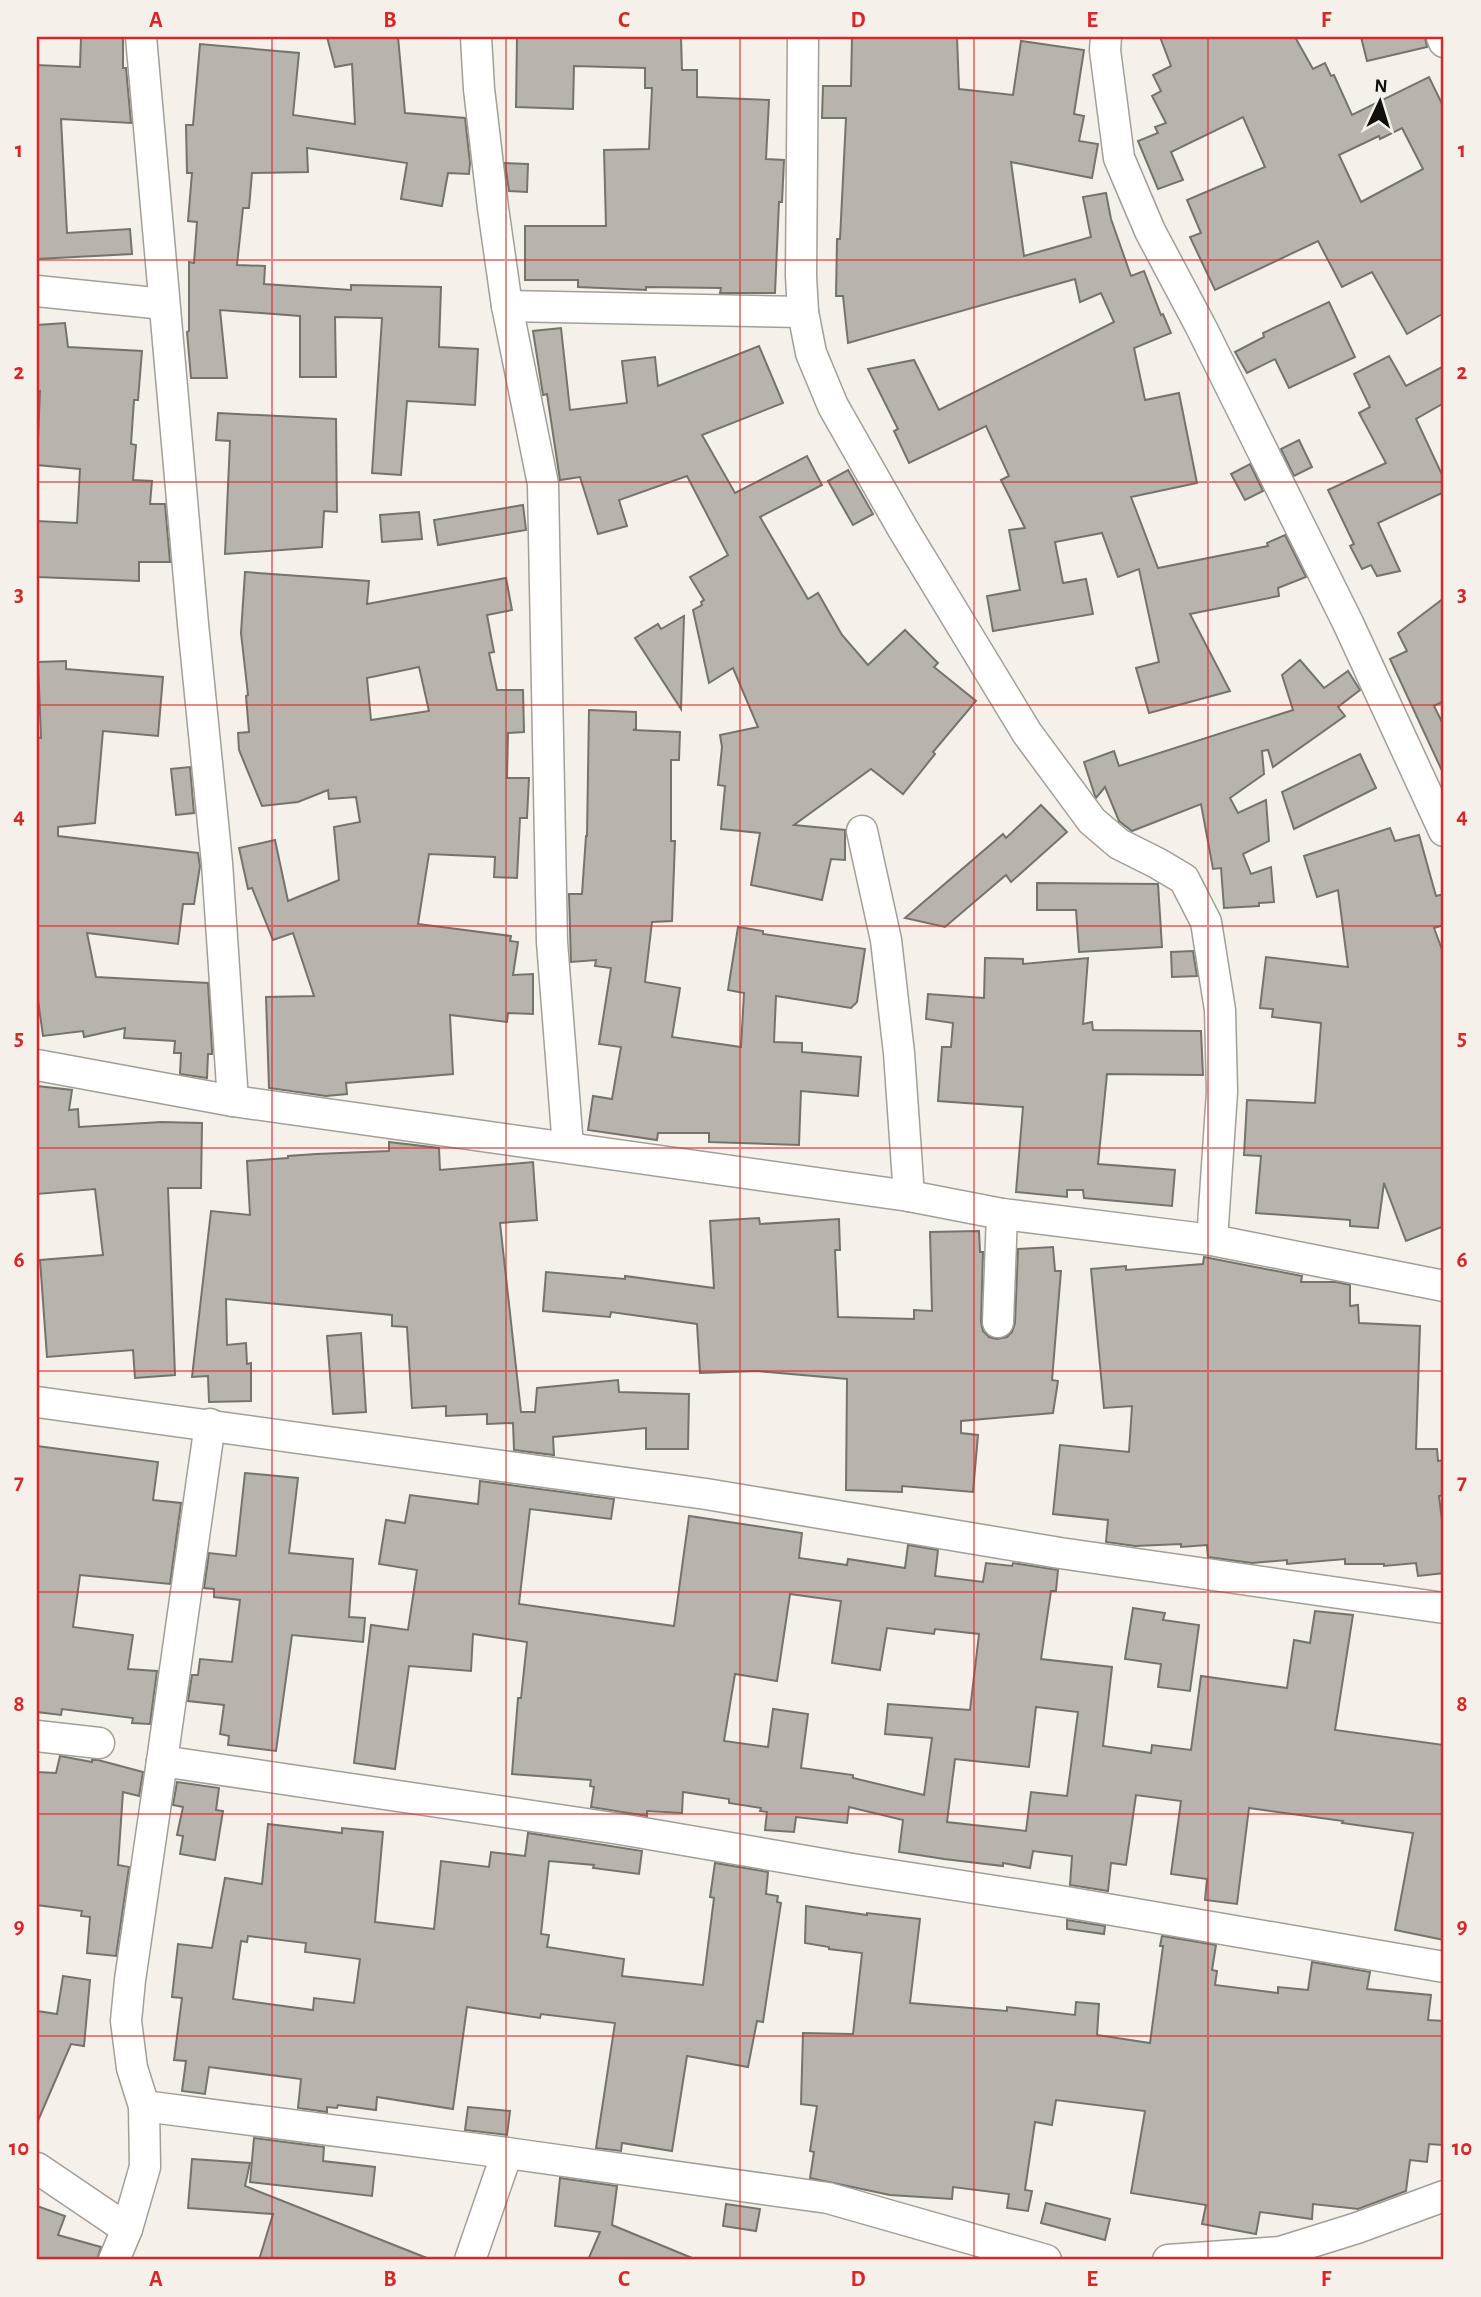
<svg xmlns="http://www.w3.org/2000/svg" width="1481" height="2297" viewBox="0 0 1481 2297" font-family="'Alegreya Sans',sans-serif">
<style>
.building{fill:#b8b4ad;stroke:#76736c;stroke-width:2;fill-rule:evenodd}
.lines{fill:none;stroke-linecap:round;stroke-linejoin:round}
.street-casing{stroke:#a29f98;stroke-width:33}
.street{stroke:#fff;stroke-width:30}
.grid{fill:none;stroke:#d62828;stroke-width:2;stroke-opacity:0.55}
.neatline{fill:none;stroke:#d62828;stroke-width:2.5}
.grid-label{font-size:23px;text-anchor:middle;font-weight:bold;fill:#d62828}
</style>
<rect width="100%" height="100%" fill="#f5f1ea"/>
<g class="building">
<polygon points="81,37 123,37 123,68 126,68 131,123 61,119 67,233 130,229 132,254 37,259 37,65 80,67"/>
<polygon points="327,37 398,37 405,113 465,118 470,163 469,174 448,173 442,206 401,199 407,163 307,148 308,172 252,173 249,208 243,208 237,265 265,266 264,284 351,290 351,285 441,287 439,347 478,349 475,405 407,401 401,475 372,473 382,318 335,317 336,377 300,377 300,316 220,310 227,378 191,378 187,332 189,331 189,262 194,263 197,222 188,221 192,173 187,173 186,125 193,125 200,44 299,53 293,115 355,124 352,64 335,67"/>
<polygon points="517,37 681,37 682,70 697,70 697,97 769,100 766,159 784,160 782,202 779,202 775,293 720,293 721,288 646,287 646,290 578,287 578,280 525,280 525,226 606,226 604,150 649,149 652,88 645,88 645,68 574,66 573,109 516,107"/>
<polygon points="852,37 957,37 959,89 1013,95 1021,41 1084,50 1074,114 1084,116 1079,141 1098,144 1092,178 1011,162 1024,256 1091,237 1083,197 1106,193 1111,219 1131,276 1144,271 1161,315 1163,314 1171,333 1134,348 1145,400 1179,393 1197,483 1131,497 1158,568 1268,546 1267,543 1285,535 1306,577 1278,588 1279,596 1190,614 1230,691 1149,713 1136,668 1159,662 1139,569 1118,577 1102,533 1055,542 1063,583 1086,579 1093,614 993,631 987,596 1020,590 1009,530 1025,528 1001,480 1009,476 986,426 909,463 894,431 898,429 868,369 914,360 939,410 1114,322 1101,293 1080,302 1075,279 848,343 843,296 836,296 837,239 840,239 846,118 822,118 823,86 851,86"/>
<path d="M1160,37h135l18,32 12,-6 6,13 3,-1 18,40 77,-38 15,31v205l-37,21 -35,-62 -30,15 -24,-46 -103,49 -25,-53 11,-4 -14,-33 78,-33 -22,-50 -72,35 12,28 -25,9 -20,-48 20,-8 -3,-6 11,-4 -14,-27 9,-5 -8,-16 18,-9zM1402,128l21,41 -62,33 -22,-47 40,-19 1,3z"/>
<polygon points="1361,37 1425,37 1427,47 1367,61"/>
<polygon points="505,163 528,164 527,192 509,191"/>
<polygon points="1329,302 1355,357 1289,388 1275,359 1247,373 1235,352 1264,337 1263,333"/>
<polygon points="65,323 68,347 142,351 138,400 134,400 131,444 136,445 133,480 152,481 150,504 165,504 170,562 139,562 139,581 37,577 37,521 77,523 80,469 37,465 40,391 37,392 37,325"/>
<polygon points="561,328 570,410 627,403 622,361 655,357 658,386 759,346 783,403 702,435 735,493 807,456 822,485 760,517 808,599 818,593 842,635 868,665 905,630 938,663 934,667 976,701 933,752 935,754 903,794 871,769 794,825 845,830 845,860 831,859 822,900 751,885 760,833 721,829 725,786 718,785 722,747 720,735 758,727 733,668 709,683 693,610 702,605 701,602 704,600 690,577 728,555 687,476 619,500 627,526 598,534 580,477 560,480 547,394 543,395 533,331"/>
<polygon points="1389,356 1406,386 1444,366 1444,403 1416,419 1444,479 1444,492 1378,523 1400,571 1377,576 1371,565 1362,569 1350,546 1354,544 1328,490 1386,463 1359,413 1370,407 1354,374"/>
<polygon points="218,413 336,419 337,512 324,511 322,547 225,554 230,441 216,440"/>
<polygon points="1299,440 1312,467 1294,476 1281,449"/>
<polygon points="1250,464 1263,491 1245,500 1231,474"/>
<polygon points="848,470 873,514 853,525 828,481"/>
<polygon points="523,505 526,530 438,545 434,520"/>
<polygon points="419,512 422,539 382,542 380,515"/>
<path d="M245,572l124,9 -2,23 139,-26 6,32 -25,5 7,37 -5,1 8,37h26l1,42 -16,1 -1,45h22l-2,40h-7l-3,60 -23,-1 1,-20 -66,-3 -11,70 93,12 -1,5 8,1 -5,33 20,-1v40l-25,-1 -1,9 -57,-7 3,59 -107,9 1,11 -21,2 -57,-8 -3,-91 48,-1 -21,-63 -20,7 -21,-52 -4,1 -9,-41 36,-8 13,61 51,-21 -5,-53 26,-5 -4,-25 -27,2 -1,-9 -30,12 -36,4 -23,-56 -1,-17 11,-1 -3,-36 2,-1 -7,-62zM419,667l10,44 -58,9 -4,-42z"/>
<polygon points="1444,598 1444,701 1434,706 1444,726 1444,775 1390,659 1407,651 1398,633"/>
<polygon points="684,616 681,709 635,638 658,624 661,629"/>
<polygon points="1300,660 1324,688 1348,671 1360,690 1338,707 1345,716 1273,767 1268,750 1262,751 1264,774 1230,798 1238,813 1266,800 1269,841 1243,854 1251,874 1271,867 1274,902 1259,903 1259,906 1224,908 1221,868 1213,869 1201,804 1132,831 1119,821 1105,787 1096,798 1095,796 1084,762 1114,751 1119,766 1293,710 1282,675"/>
<polygon points="66,661 66,669 163,677 158,736 103,731 95,823 58,827 58,836 198,853 200,866 194,904 183,904 178,944 87,933 96,977 208,983 212,1050 212,1054 208,1054 207,1078 180,1074 181,1053 174,1053 175,1041 124,1038 125,1028 84,1037 83,1031 43,1036 37,993 37,737 41,738 38,662"/>
<polygon points="589,710 636,712 636,729 633,730 680,732 679,760 671,760 671,841 675,841 672,921 652,922 645,982 680,988 672,1037 741,1047 744,993 728,990 738,927 763,931 763,934 865,949 857,1002 851,1008 776,996 774,1042 802,1043 802,1052 861,1057 858,1096 801,1091 799,1145 709,1142 709,1133 658,1133 657,1140 588,1130 593,1096 612,1099 621,1047 599,1044 611,968 595,966 596,960 571,962 569,894 582,894 586,836 587,836"/>
<polygon points="1360,754 1376,788 1294,829 1282,792"/>
<polygon points="190,767 194,813 176,815 171,769"/>
<polygon points="1041,805 1067,832 1011,882 1006,875 945,927 905,918 1003,834 1006,838"/>
<polygon points="1390,828 1395,841 1419,835 1436,896 1444,894 1444,925 1434,928 1444,955 1444,1226 1406,1241 1384,1183 1378,1228 1350,1226 1350,1220 1256,1213 1261,1156 1244,1155 1247,1100 1315,1103 1321,1023 1272,1017 1273,1009 1260,1008 1266,957 1348,967 1338,890 1317,897 1304,856"/>
<polygon points="1037,883 1158,884 1162,947 1079,952 1076,910 1037,910"/>
<polygon points="1193,951 1197,976 1172,977 1171,952"/>
<polygon points="985,958 1023,959 1023,964 1088,958 1083,1024 1092,1022 1093,1030 1201,1031 1203,1075 1107,1074 1098,1164 1175,1170 1172,1206 1084,1198 1083,1190 1067,1190 1067,1197 1016,1192 1023,1107 938,1101 942,1047 951,1047 953,1023 926,1019 928,994 984,998"/>
<polygon points="37,1086 72,1090 69,1110 78,1109 79,1127 161,1122 202,1123 201,1188 168,1188 175,1375 135,1378 133,1350 47,1357 40,1260 103,1255 95,1189 37,1194"/>
<polygon points="389,1142 439,1148 440,1170 533,1162 537,1220 500,1223 521,1412 535,1412 537,1388 618,1380 619,1392 689,1394 688,1449 646,1449 646,1428 553,1437 554,1455 514,1450 513,1423 487,1424 487,1414 446,1416 446,1406 412,1408 407,1327 392,1326 392,1315 226,1299 227,1345 246,1343 247,1364 251,1363 251,1401 209,1402 208,1376 192,1377 211,1211 250,1215 247,1161 288,1158 288,1156 316,1154 389,1151"/>
<polygon points="759,1218 760,1224 839,1219 840,1250 835,1250 838,1317 914,1319 914,1310 932,1311 930,1232 979,1231 980,1252 983,1252 981,1322 983,1331 989,1337 997,1339 1007,1337 1012,1332 1015,1323 1018,1249 1053,1247 1055,1271 1061,1271 1052,1380 1058,1381 1053,1413 961,1421 961,1433 978,1435 973,1492 902,1486 902,1492 846,1490 847,1379 757,1371 700,1373 697,1324 611,1312 610,1317 543,1311 546,1272 625,1279 625,1276 714,1288 710,1221"/>
<polygon points="1204,1257 1302,1276 1301,1282 1336,1282 1350,1285 1350,1306 1358,1305 1359,1323 1420,1326 1416,1449 1437,1449 1438,1461 1444,1460 1444,1495 1439,1496 1444,1536 1444,1573 1418,1576 1416,1563 1384,1566 1384,1564 1345,1564 1345,1559 1287,1564 1287,1560 1252,1563 1208,1557 1207,1545 1181,1547 1181,1544 1135,1546 1106,1542 1108,1520 1053,1514 1060,1445 1129,1452 1132,1406 1104,1408 1091,1269 1126,1266 1126,1270 1203,1264"/>
<polygon points="361,1333 366,1412 333,1414 327,1336"/>
<polygon points="37,1446 158,1462 153,1500 181,1503 170,1584 80,1575 73,1627 133,1635 128,1669 157,1671 150,1724 132,1723 133,1718 62,1709 61,1715 37,1712"/>
<polygon points="245,1473 298,1478 289,1553 353,1559 349,1617 365,1618 363,1642 292,1635 276,1751 228,1745 229,1736 220,1734 224,1705 188,1701 192,1675 198,1675 200,1659 232,1662 240,1600 214,1597 214,1589 204,1588 209,1553 236,1556"/>
<path d="M480,1481l134,18 -3,20 -81,-10 -11,95 155,22 15,-110 113,17 -3,25 48,7 1,-6 57,9 3,-23 30,5 -3,26 48,6 3,-19 26,3 1,-3 45,7 -2,21h-5l-10,68 71,8 -9,79 48,7 1,-8 39,5 10,-74 86,12 7,-48 16,3 5,-32 38,4 -18,115 109,15v195l-49,-10 18,-97 -71,-10 1,-2 -94,-13 -12,96 -32,-4 2,-21 -36,-5 10,-73 -45,-6 -10,70 -15,-2 -3,28 -38,-6 2,-29 -39,-5 -3,17 -27,-5v3l-59,-7 -45,-7 4,-32 -54,-13 -2,16 -51,-6 -2,15 -29,-2 2,-18 -7,-1 1,-3 -32,-5v-4l-46,-7 -1,21 -35,-2v5l-56,-9 3,-20 -4,-1 1,-6 -79,-6 6,-76h3l6,-56 -54,-8 -2,37 -62,-5 -14,103 -41,-6 17,-138 37,5 9,-60 -38,-6 7,-44 19,3 5,-28 68,9zM790,1594l51,7 -9,62 48,7 7,-42 47,6 1,-5 44,5 -9,76 -82,-6 -3,30 47,4 -8,57 -71,-17v-3l-52,-7 7,-54 -35,-5 -5,38 -44,-6 11,-67 42,7zM1036,1707l42,5 -11,84 -36,-4 -5,39 -79,-9 8,-63 74,8z"/>
<polygon points="1133,1608 1165,1613 1163,1620 1199,1625 1190,1691 1158,1687 1161,1664 1125,1659"/>
<polygon points="60,1756 92,1762 92,1760 98,1760 143,1772 139,1796 123,1792 118,1865 129,1867 116,1956 87,1953 90,1917 81,1916 82,1911 37,1905 37,1772 56,1773"/>
<polygon points="177,1782 219,1788 216,1810 223,1811 215,1860 180,1854 183,1836 177,1835 183,1807 173,1805"/>
<path d="M268,1824l74,9v-5l41,4 -8,90 59,7 7,-68 48,6 2,-15 34,4 3,-23 114,18 -3,23 -46,-6 1,-3 -45,-4 -8,73 8,1 -2,12 77,12 -2,17 81,9 11,-87 -4,-1 5,-34 53,9 -2,22 12,2 -1,6 4,1 -18,119 -6,-1 -9,46 -61,-11 -15,95 -50,-8 -1,8 -25,-3 19,-125 -74,-9 -1,4 -73,-11 -14,102 -76,-12 -1,13 -38,-5 -1,3 -10,-1v5l-29,-4 3,-29 -92,-12 -4,27 -23,-3 4,-30 -12,-1 8,-62 -10,-1 6,-53 34,4 13,-70 37,6zM248,1936l58,7 -1,9 55,7 -6,44 -40,-5 -1,12 -80,-11 8,-58 6,1z"/>
<polygon points="806,1906 867,1915 867,1913 920,1919 910,2003 1007,2011 1007,2007 1075,2015 1076,2002 1099,2004 1097,2035 1150,2043 1163,1946 1160,1946 1162,1936 1216,1945 1212,1970 1217,1971 1215,1985 1278,1993 1278,1987 1308,1990 1312,1962 1370,1972 1367,1989 1431,1995 1428,2020 1444,2021 1444,2122 1442,2145 1429,2144 1427,2162 1410,2160 1406,2191 1358,2209 1313,2204 1312,2219 1260,2212 1256,2234 1202,2224 1206,2205 1131,2193 1145,2111 1056,2100 1052,2125 1035,2122 1025,2190 1032,2191 1028,2211 1007,2208 1009,2194 953,2187 952,2199 890,2195 810,2178 814,2152 810,2151 817,2106 801,2104 803,2033 853,2034 862,1953 829,1949 829,1947 805,1943"/>
<polygon points="1067,1920 1105,1926 1104,1934 1067,1929"/>
<polygon points="63,1976 90,1980 84,2046 71,2044 37,2123 37,2011 57,2014"/>
<polygon points="468,2107 510,2111 507,2135 465,2130"/>
<polygon points="254,2138 324,2147 323,2161 375,2167 372,2196 250,2182"/>
<polygon points="192,2159 250,2163 245,2186 432,2260 259,2260 273,2214 188,2208"/>
<polygon points="560,2178 617,2186 612,2225 697,2260 588,2260 600,2232 555,2226"/>
<polygon points="1046,2203 1110,2219 1105,2240 1041,2223"/>
<polygon points="726,2204 760,2209 756,2231 723,2226"/>
<polygon points="37,2206 65,2216 58,2235 101,2247 97,2260 37,2260"/>
</g>
<g class="lines">
<defs>
<g id="street">
<polyline points="141,37 193,624 217,863 233,1101"/>
<polyline points="476,37 479,89 493,208 507,306 543,484 552,942 568,1147"/>
<polyline points="803,37 801,276 803,312 811,353 833,406 903,529 1027,733 1092,821 1119,844 1157,863 1184,879 1206,922 1220,1010 1222,1092 1212,1240"/>
<polyline points="1106,37 1105,50 1119,158 1150,231 1201,327 1348,623 1444,831"/>
<polyline points="1442,37 1444,42"/>
<polyline points="37,291 164,304"/>
<polyline points="507,306 803,312"/>
<polyline points="862,831 886,940 899,1053 909,1196"/>
<polyline points="37,1065 233,1101 909,1196 1002,1214"/>
<polyline points="998,1322 1002,1214 1212,1240 1444,1286"/>
<polyline points="37,1402 706,1494 1060,1553 1444,1608"/>
<polyline points="210,1424 162,1761 620,1829 852,1869 1066,1902 1444,1967"/>
<polyline points="37,1736 99,1743"/>
<polyline points="144,2106 507,2153 828,2198 1046,2260"/>
<polyline points="37,2168 127,2229"/>
<polyline points="114,2260 127,2229 145,2167 144,2106 132,2068 126,2021 130,1980 162,1761"/>
<polyline points="470,2260 507,2153"/>
<polyline points="1168,2260 1280,2252 1357,2228 1444,2196"/>
</g>
</defs>
<use href="#street" class="street-casing"/>
<use href="#street" class="street"/>
</g>
<path class="grid" d="M272,37v2223M506,37v2223M740,37v2223M974,37v2223M1208,37v2223M37,260h1407M37,482h1407M37,705h1407M37,926h1407M37,1148h1407M37,1371h1407M37,1592h1407M37,1814h1407M37,2036h1407"/>
<rect width="1481" height="2297" fill="none" stroke="#f5f1ea" stroke-width="77"/>
<g transform="translate(1380 102) rotate(4)" stroke="#f5f1ea" stroke-width="5" paint-order="stroke">
<path d="M0-5L12 26L0 18L-12 26Z" fill="#100f0c"/>
<text y="-10" font-size="19" font-weight="bold" text-anchor="middle" fill="#100f0c">N</text>
</g>
<rect x="38" y="38" width="1404" height="2220" class="neatline"/>
<g class="grid-label">
<text x="156" y="27">A</text>
<text x="390" y="27">B</text>
<text x="624" y="27">C</text>
<text x="858" y="27">D</text>
<text x="1092" y="27">E</text>
<text x="1326" y="27">F</text>
<text x="19" y="157">1</text>
<text x="1462" y="157">1</text>
<text x="19" y="379">2</text>
<text x="1462" y="379">2</text>
<text x="19" y="601">3</text>
<text x="1462" y="601">3</text>
<text x="19" y="823">4</text>
<text x="1462" y="823">4</text>
<text x="19" y="1045">5</text>
<text x="1462" y="1045">5</text>
<text x="19" y="1267">6</text>
<text x="1462" y="1267">6</text>
<text x="19" y="1489">7</text>
<text x="1462" y="1489">7</text>
<text x="19" y="1711">8</text>
<text x="1462" y="1711">8</text>
<text x="19" y="1933">9</text>
<text x="1462" y="1933">9</text>
<text x="19" y="2155">10</text>
<text x="1462" y="2155">10</text>
<text x="156" y="2286">A</text>
<text x="390" y="2286">B</text>
<text x="624" y="2286">C</text>
<text x="858" y="2286">D</text>
<text x="1092" y="2286">E</text>
<text x="1326" y="2286">F</text>
</g>
</svg>
